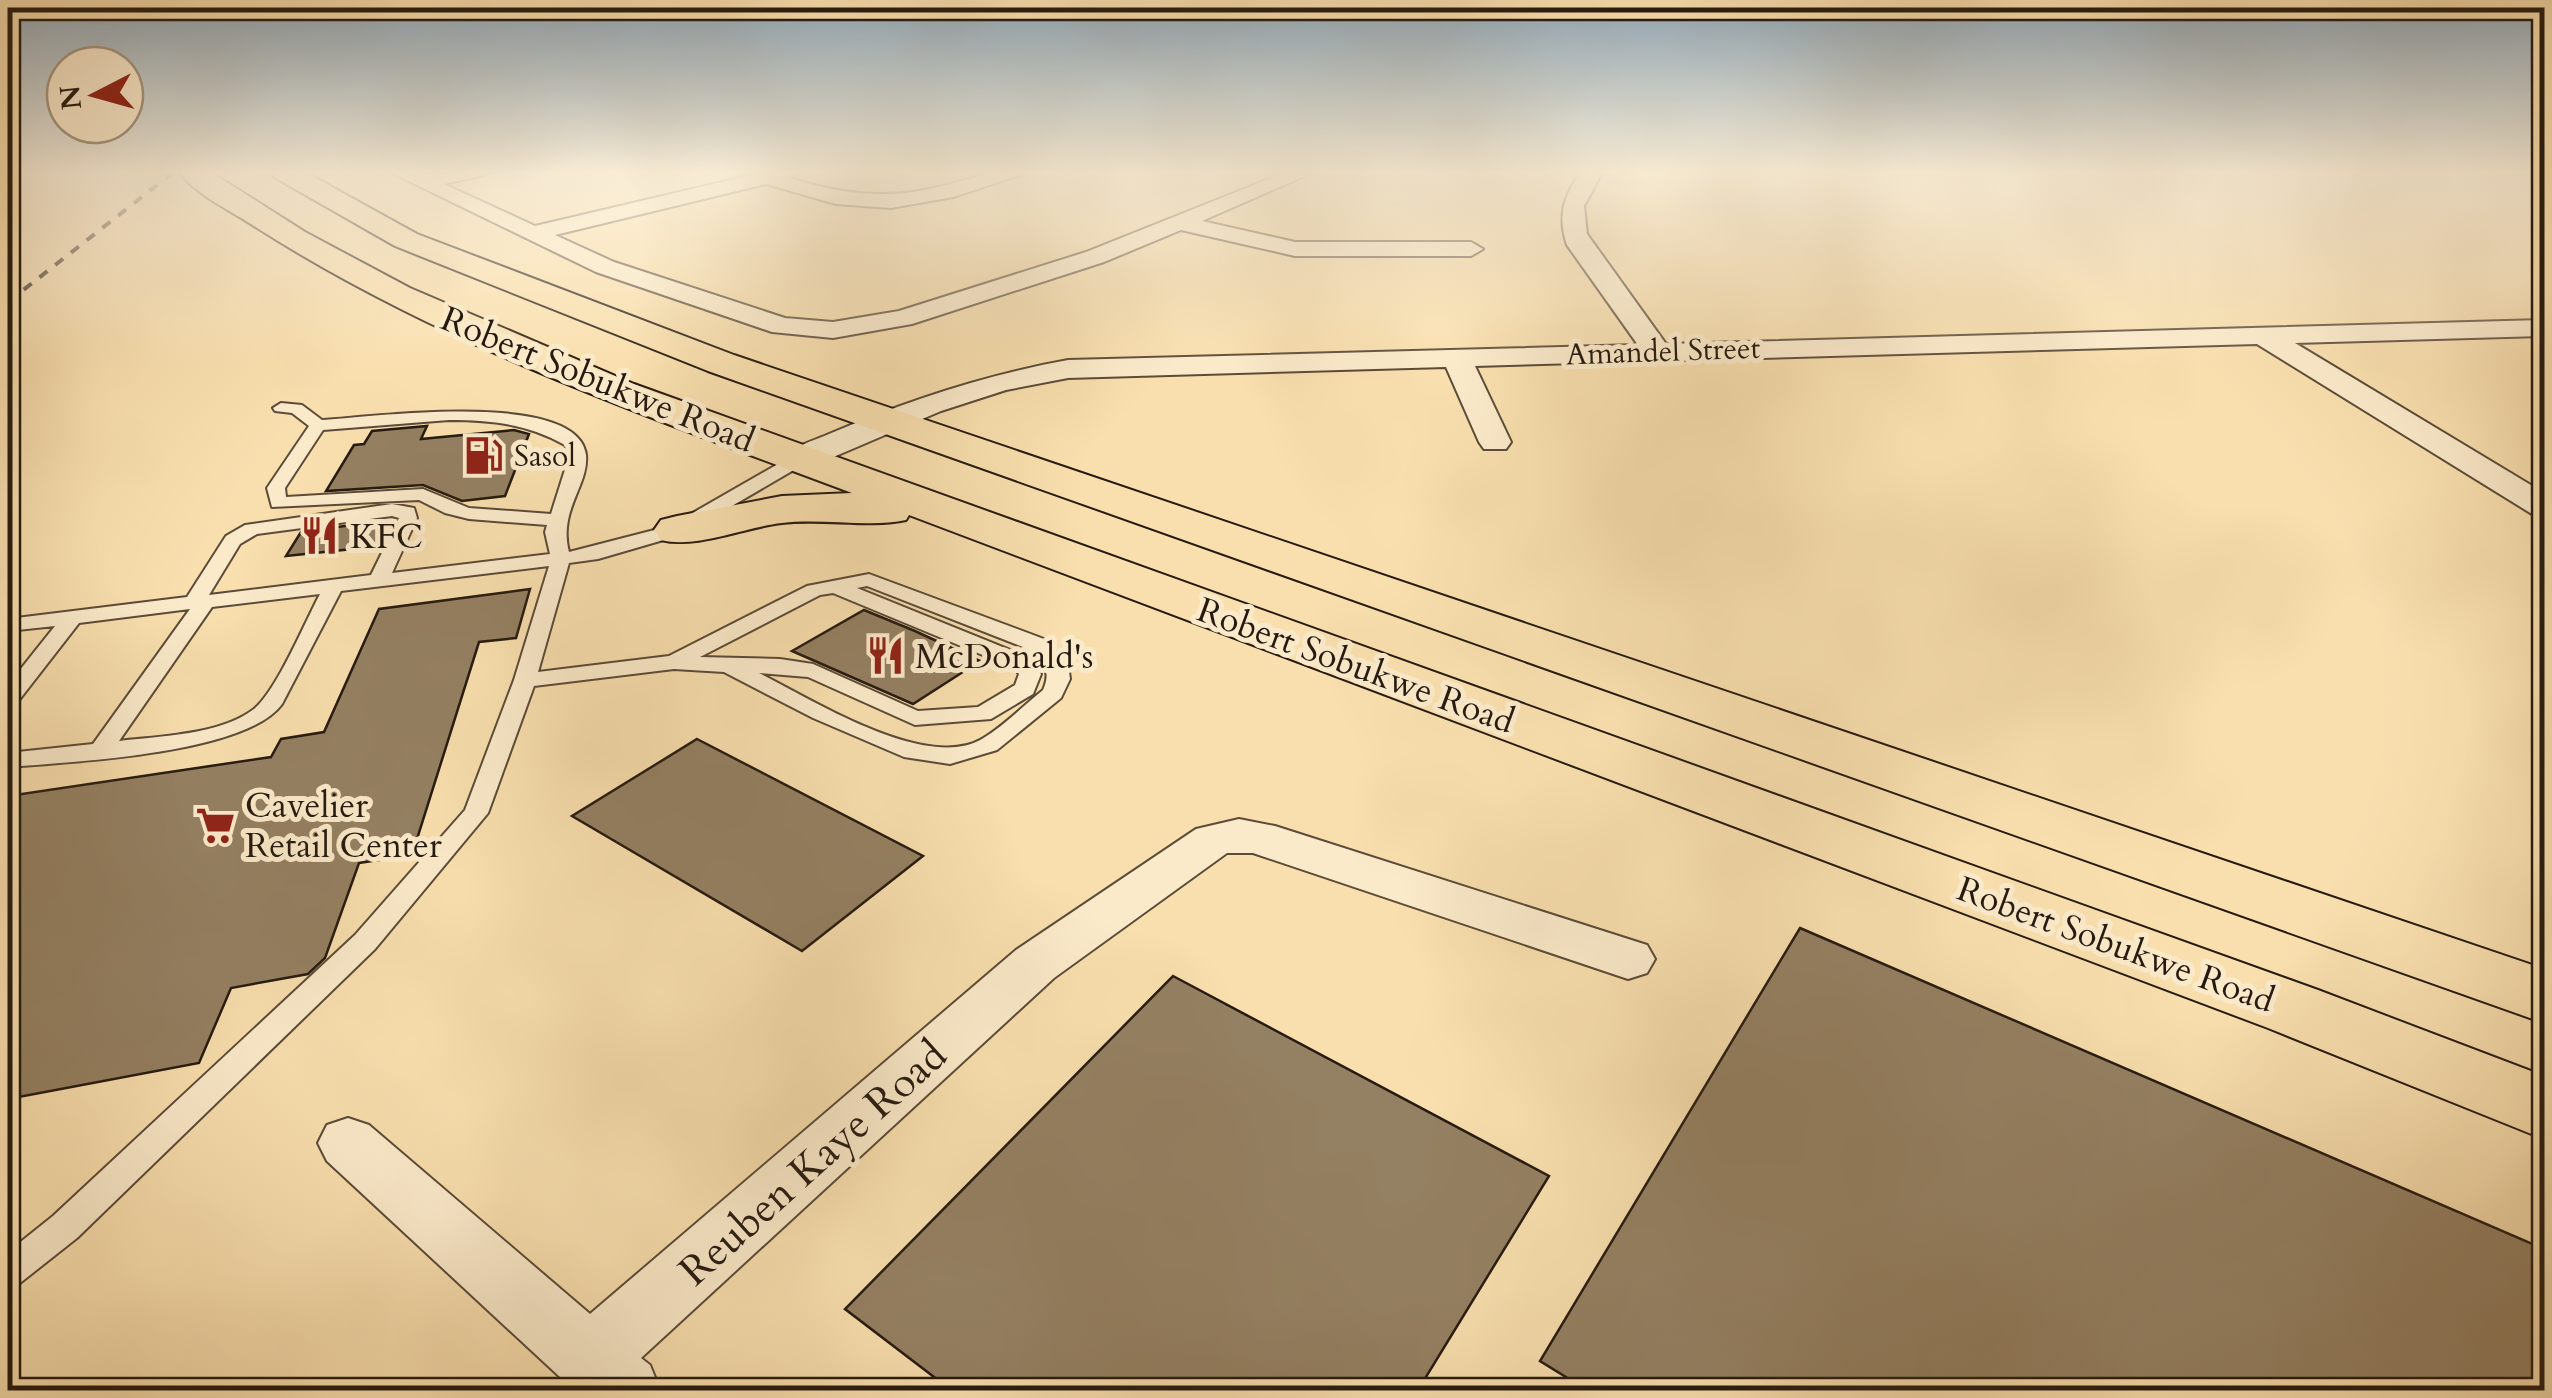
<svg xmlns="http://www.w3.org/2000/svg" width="2552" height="1398" viewBox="0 0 2552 1398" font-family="Cardo,serif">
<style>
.building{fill:#948062;stroke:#261a10;stroke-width:2.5}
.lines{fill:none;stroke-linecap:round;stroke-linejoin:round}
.lane-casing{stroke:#5b4b38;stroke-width:4}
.street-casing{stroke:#5b4b38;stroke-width:4}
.primary-casing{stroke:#261a10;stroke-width:4}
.lane{fill:#fbeaca;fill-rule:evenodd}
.street{fill:#fbeaca;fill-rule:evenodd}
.primary{fill:#f9dfae;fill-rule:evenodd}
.rail{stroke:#261a10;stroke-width:4;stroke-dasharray:10 10;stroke-linecap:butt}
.labels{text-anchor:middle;stroke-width:10;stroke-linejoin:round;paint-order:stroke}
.far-street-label{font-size:30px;fill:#261a10;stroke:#fbeaca}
.far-poi-label{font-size:30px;fill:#261a10;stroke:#fbeaca;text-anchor:start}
.street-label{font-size:35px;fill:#261a10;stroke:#fbeaca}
.poi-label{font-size:35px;fill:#261a10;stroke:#fbeaca;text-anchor:start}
.near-street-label{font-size:42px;fill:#261a10;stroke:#fbeaca}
</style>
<rect width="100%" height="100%" fill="#f9dfae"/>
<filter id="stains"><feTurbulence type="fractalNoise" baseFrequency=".002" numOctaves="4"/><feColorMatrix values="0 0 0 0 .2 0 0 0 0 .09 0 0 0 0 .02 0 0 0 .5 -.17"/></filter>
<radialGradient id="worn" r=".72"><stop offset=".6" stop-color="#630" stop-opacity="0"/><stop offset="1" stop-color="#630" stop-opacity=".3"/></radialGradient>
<g class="building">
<polygon points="427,426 421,439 514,430 529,434 505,496 462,501 423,485 326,491 354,445 364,444 372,431"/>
<polygon points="381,521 387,534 381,546 286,556 301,532"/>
<polygon points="530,589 516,638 479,642 412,855 359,863 325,958 308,974 231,988 199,1063 8,1099 8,796 271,757 281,739 324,732 379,609"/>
<polygon points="864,610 915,631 980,661 913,704 792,651"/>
<polygon points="697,739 923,856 802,951 572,816"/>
<polygon points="1800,928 2544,1249 2544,1390 1587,1390 1540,1361"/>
<polygon points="1173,976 1549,1176 1418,1390 951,1390 845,1309"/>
</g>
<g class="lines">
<defs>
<path id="lane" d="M281,403l21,2 20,15c45,-2 256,-32 264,35 3,30 -28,55 -17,97l101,-26 122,-70h12v8l-120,70 -86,25 -29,4 -31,109 131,-16 138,-70 62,-12 175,65 24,25 2,15 -9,19 -64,52 -47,14 -46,-7 -91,-39 -89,-46 -50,-3 -140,17 -46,127 -113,136 -298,289 -57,45 -12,5v-36l45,-36 302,-281 110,-125 49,-130 35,-114 -208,25 -59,113c-36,50 -212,58 -274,63v-14l85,-9 97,-135 -111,14 -63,81 -8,2v-21l47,-59 -47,5v-12l179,-22 39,-61 19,-11 147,-21 22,4 3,10 -25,55 158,-19 -5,-22 2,-7 -78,-6 -24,-6 -26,-13 -147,7 -5,-19 42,-62 -17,-13 -17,-2 -2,-3zM449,420c43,0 78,4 116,25l4,12 -18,57 -82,-6 -46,-19 -137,8 -1,-9 38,-58zM392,516l7,2 -28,57 -162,20 31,-51 17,-10zM867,586l161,63c15,13 24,21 15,41 -19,15 -39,36 -61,49 -56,33 -171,-40 -223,-66l49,4 107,48 76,-6 42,-25 8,-20 -11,-16 -173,-70zM833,593l181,75 5,6 -4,11 -37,22 -60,4 -105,-47 -33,-5 -80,-2 120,-62zM320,594c-15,28 -43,96 -66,115 -34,26 -94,27 -135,32l93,-134z"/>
<g id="street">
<path d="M388,171h26l11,4 63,-4 -3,4 -41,9 91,42 233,-55h34l-12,7c50,16 97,22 148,9 30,-7 54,-16 85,-16l-3,4 -67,22 -62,11 -55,-4 -70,-20 -211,51 59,27 171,56 48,4 66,-11 187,-59 203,-81h27l-114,50 93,21h176l12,7 -12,7h-176l-114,-26 -77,32 -192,62 -79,14 -61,-6 -176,-60z"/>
<path d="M1582,171h21l-19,35 3,28 79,110 878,-24v16l-249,7 249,150v24l-12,-3 -275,-170 -782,22 36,76 -5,7h-22l-5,-7 -33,-75 -378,11 -62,12 -65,21 -131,56h-24l-4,-7c9,-14 32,-19 47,-26 77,-33 156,-59 239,-74l570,-15 -71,-100c-10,-30 -3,-50 15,-74z"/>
<polygon points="1239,819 1275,826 1647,945 1655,959 1647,973 1628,979 1253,853 1227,853 1054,978 641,1358 650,1365 660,1390 574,1390 327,1161 318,1143 327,1125 348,1118 369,1125 590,1314 1016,950 1196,829"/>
</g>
<g id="primary">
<path d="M179,171h30l96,61 105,56 224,96 1684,606 226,86v63l-276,-111 -1359,-513 -3,5c-35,8 -85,-2 -124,3 -37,4 -85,26 -121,17l-7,-10 7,-10 16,-4 105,-20 70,-3c-205,-77 -415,-149 -601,-269 -22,-14 -59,-32 -72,-53z"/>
<polygon points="271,171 303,171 417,234 734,355 2544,969 2544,1023 708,371 395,246 274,177"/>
</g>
</defs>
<use href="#lane" class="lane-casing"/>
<use href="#street" class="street-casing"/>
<use href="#primary" class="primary-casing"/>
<use href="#lane" class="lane"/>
<use href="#street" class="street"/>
<use href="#primary" class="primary"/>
<polyline class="rail" points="8,302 175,171"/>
</g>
<linearGradient id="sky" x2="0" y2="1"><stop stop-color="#92aabb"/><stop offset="0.47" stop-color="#fcf1db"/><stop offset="1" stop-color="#fcf1db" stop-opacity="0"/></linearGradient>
<rect width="2552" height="366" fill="url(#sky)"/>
<defs>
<symbol id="fuel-bare" viewBox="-9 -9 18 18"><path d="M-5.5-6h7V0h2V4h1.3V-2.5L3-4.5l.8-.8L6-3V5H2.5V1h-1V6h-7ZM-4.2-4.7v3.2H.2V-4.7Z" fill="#8f2418" stroke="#fbeaca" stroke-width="2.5" paint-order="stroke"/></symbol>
<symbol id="restaurant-bare" viewBox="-9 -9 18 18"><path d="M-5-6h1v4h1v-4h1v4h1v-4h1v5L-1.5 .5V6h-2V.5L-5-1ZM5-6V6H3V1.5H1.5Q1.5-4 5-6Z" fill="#8f2418" stroke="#fbeaca" stroke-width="2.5" paint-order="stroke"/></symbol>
<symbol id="supermarket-bare" viewBox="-9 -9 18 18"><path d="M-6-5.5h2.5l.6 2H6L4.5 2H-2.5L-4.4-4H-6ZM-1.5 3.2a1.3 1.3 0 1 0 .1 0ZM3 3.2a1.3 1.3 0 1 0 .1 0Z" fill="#8f2418" stroke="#fbeaca" stroke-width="2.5" paint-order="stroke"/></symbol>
</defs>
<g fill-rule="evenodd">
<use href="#fuel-bare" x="456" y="428" width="55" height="55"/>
<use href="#restaurant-bare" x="292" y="508" width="55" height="55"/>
<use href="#restaurant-bare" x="858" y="628" width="55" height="55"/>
<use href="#supermarket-bare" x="188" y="798" width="55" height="55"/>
</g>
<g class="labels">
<g class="far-street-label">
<text transform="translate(1663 351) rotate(-2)" y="10">Amandel Street</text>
</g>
<g class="far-poi-label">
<text x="514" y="466">Sasol</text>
</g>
<g class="street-label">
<text transform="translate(598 379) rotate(22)" y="12">Robert Sobukwe Road</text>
<text transform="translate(1356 665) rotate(20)" y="12">Robert Sobukwe Road</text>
<text transform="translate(2116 944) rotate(20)" y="12">Robert Sobukwe Road</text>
</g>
<g class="poi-label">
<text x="350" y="548">KFC</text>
<text x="915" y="668">McDonald's</text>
<text x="245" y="817">Cavelier<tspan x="245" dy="40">Retail Center</tspan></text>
</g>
<g class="near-street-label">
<text transform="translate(812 1162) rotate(-42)" y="15">Reuben Kaye Road</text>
</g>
</g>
<rect width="2552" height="1398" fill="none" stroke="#f9dfae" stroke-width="40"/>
<rect x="10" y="10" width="2532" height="1378" fill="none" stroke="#261a10" stroke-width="5"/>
<rect x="20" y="20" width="2512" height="1358" fill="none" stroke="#261a10" stroke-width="2.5"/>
<g transform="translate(95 95) rotate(264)"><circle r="48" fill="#fbeaca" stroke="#a69780" stroke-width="2.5"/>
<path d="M0-8L18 38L0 25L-18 38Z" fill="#8f2418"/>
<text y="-15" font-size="28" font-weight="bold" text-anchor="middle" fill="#261a10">N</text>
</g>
<rect width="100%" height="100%" filter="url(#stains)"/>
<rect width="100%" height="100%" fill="url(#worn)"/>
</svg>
